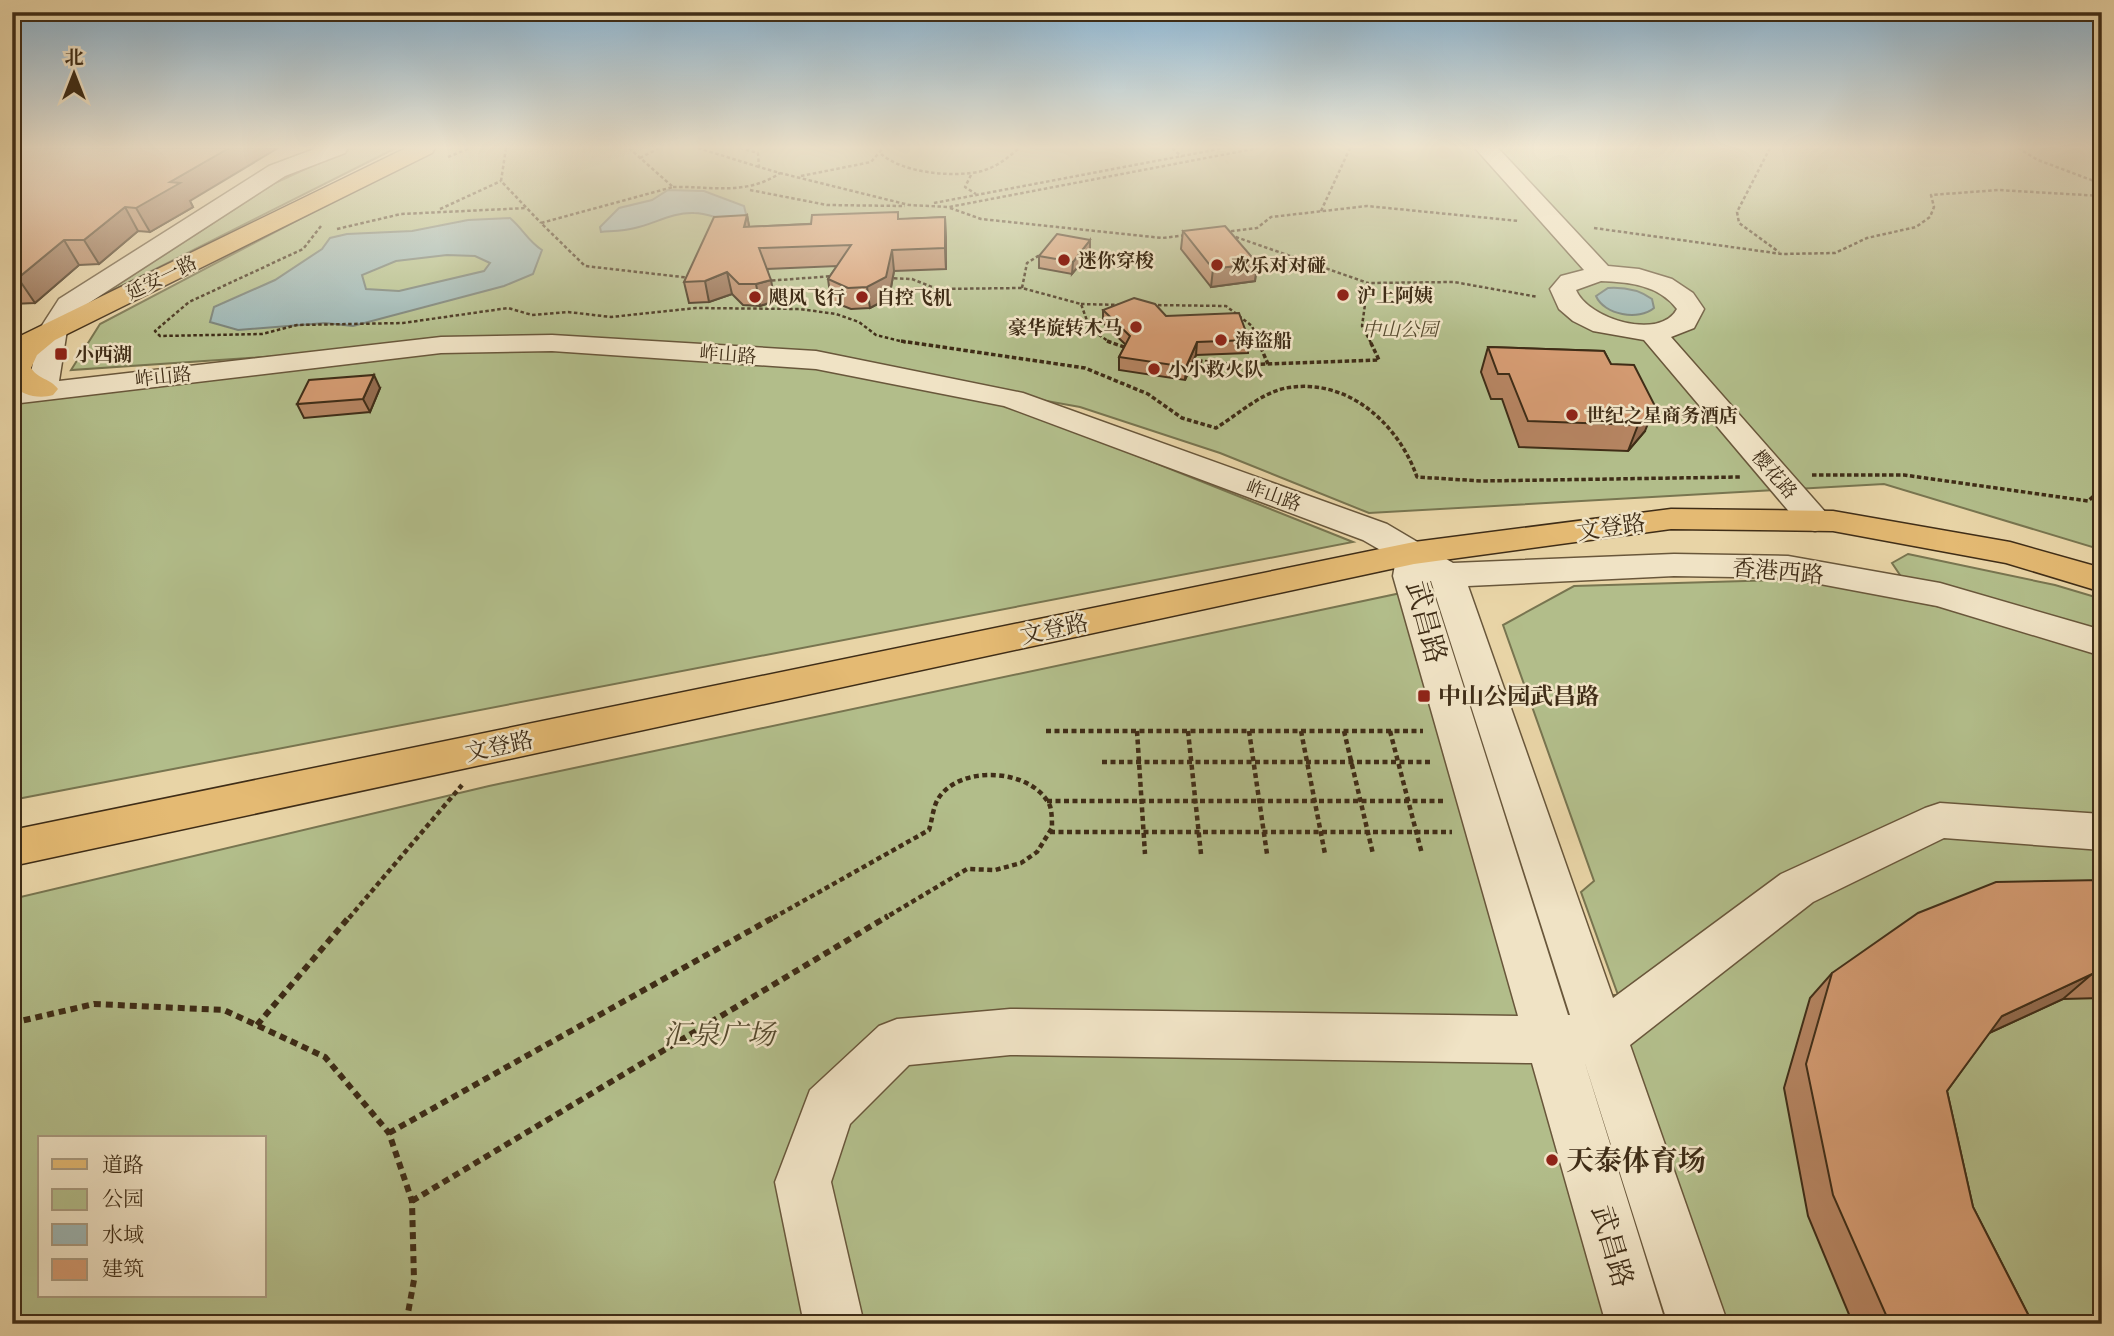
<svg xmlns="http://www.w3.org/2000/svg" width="2114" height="1336" viewBox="0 0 2114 1336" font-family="'IM FELL French Canon','Noto Serif SC',serif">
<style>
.green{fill:#b2bd8a;stroke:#787550;stroke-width:2;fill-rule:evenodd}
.water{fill:#9cb5b3;stroke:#777f75;stroke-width:2;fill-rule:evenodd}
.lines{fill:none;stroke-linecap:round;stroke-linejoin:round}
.minor-casing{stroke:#69573b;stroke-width:3}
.major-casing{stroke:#3f2d17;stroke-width:3}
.path-far3{stroke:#3f2d17;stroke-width:2.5;stroke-dasharray:3.5 2.5;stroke-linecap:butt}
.path-far2{stroke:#3f2d17;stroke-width:3.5;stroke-dasharray:4.5 2.5;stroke-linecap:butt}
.path-far1{stroke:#3f2d17;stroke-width:4.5;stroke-dasharray:5 3.5;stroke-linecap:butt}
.path{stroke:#3f2d17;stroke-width:6;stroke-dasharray:7 5;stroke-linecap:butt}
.minor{fill:#f0e3c5;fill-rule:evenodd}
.major{fill:#e4ba73;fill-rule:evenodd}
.wall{fill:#b58461;stroke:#3f2d17;stroke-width:2}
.shaded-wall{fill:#946c4f;stroke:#3f2d17;stroke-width:2}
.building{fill:#d39a71;stroke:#3f2d17;stroke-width:2}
.poi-dot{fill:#8f2418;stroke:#f0e3c5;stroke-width:2.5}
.labels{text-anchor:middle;stroke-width:5;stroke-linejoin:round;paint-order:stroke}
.far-poi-label{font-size:19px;font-weight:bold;fill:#3f2d17;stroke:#f0e3c5;text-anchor:start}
.far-street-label{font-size:19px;fill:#3f2d17;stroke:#f0e3c5}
.far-park-label{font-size:19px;font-style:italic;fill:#564a2e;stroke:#f0e3c5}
.street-label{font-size:23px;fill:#3f2d17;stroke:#f0e3c5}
.poi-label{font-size:23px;font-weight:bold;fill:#3f2d17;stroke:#f0e3c5;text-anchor:start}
.near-street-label{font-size:28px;fill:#3f2d17;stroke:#f0e3c5}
.near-park-label{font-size:28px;font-style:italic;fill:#564a2e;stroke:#f0e3c5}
.near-poi-label{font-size:28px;font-weight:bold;fill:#3f2d17;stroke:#f0e3c5;text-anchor:start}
</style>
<rect width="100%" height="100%" fill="#e8d4a6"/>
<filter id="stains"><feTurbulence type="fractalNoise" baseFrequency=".00286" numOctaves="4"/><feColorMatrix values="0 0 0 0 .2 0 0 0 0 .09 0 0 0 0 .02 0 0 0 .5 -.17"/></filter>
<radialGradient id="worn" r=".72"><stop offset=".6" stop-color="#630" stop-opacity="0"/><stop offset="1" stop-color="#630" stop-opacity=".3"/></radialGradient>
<g class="green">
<polygon points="351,148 396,148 96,299 275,183"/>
<polygon points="435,148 2102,148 2102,550 1884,484 1369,513 1220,453 1080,407 816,360 441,345 71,370 100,324"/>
<polygon points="559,348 813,365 1005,403 1353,542 12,800 12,401 441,349"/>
<polygon points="1908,554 2055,585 2102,599 2102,638 1904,581 1892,563"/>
<path d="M1810,579l196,42 96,34v669h-2090v-425l477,-113 912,-193 118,401 99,1 -37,-103 13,-11 -91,-256 71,-39zM40,1138h224v158h-224z"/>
</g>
<g class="water">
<path d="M668,190l36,1 40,15 3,12c-21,8 -33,-5 -53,-5 -21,-1 -40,11 -59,15 -11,3 -23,3 -34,4l-1,-5 19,-19 33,-8z"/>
<path d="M510,218c13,11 18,23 32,32l-9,24 -29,12 -151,40 -28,-3 -87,7 -28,-8 4,-15 61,-27 47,-31 8,-11 17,-4 65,-3 56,-11zM447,255l28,1 15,7 -6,8 -85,20 -33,-2 -4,-14 34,-14z"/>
<path d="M1608,288c16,-1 30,1 44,11l2,9c-15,13 -50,7 -58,-12z"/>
</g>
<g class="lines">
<defs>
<g id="minor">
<path d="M317,148h31l-3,5 -60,23 -207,134 -11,20 -8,51 382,-44 111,-2 264,16 207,42 364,131 66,39 221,-9 114,2 152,27 162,47v26l-165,-50 -149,-28 -114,-2 -206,10 145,412 168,-124 144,-66 15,-5 162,11v36l-158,-12 -131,64 -183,143 98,279h-60l-84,-264 82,264h-60l-74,-261 -522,-8 -101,10 -59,59 -19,58 33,142h-60l-29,-142 35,-92 69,-64 18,-7 113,-10 508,7 -125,-440 3,-17 -33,-19 -359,-134 -188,-37 -264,-18 -111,2 -429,51v-18l17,-2 10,-54 20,-31 210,-133zM1430,581h1l139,434h-2z"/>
<path d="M1475,148h23l110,118 31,3 33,10 21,14 11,16 -10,19 -23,9 156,177 5,7 -5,7 -12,3 -12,-3 -159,-188 -51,-9 -20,-10 -14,-12 -9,-20 11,-13 23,-6zM1601,281c28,1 58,4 76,28 -17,32 -89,10 -101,-19z"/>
</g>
<g id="major">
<path d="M406,148h29l-3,5 -377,187 -18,15 -6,13c8,12 19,10 27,21l-5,6c-13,4 -32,1 -41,-11v-44z"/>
<polygon points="1671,509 1833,511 2010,542 2102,568 2102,592 2006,563 1833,531 1671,529 1414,564 12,866 12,830 1414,542"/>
</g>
</defs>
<use href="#minor" class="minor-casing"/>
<use href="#major" class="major-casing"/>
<g class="path-far3">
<polyline points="506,148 501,181 541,223"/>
<polyline points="629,148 673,187 541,223 585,266 691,278"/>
<polyline points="698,148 759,167"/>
<polyline points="740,148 758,153 759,167 780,173 909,205 949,207 1258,148"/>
<polyline points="1172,148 1182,157"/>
<polyline points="1770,148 1737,212 1739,223 1779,252"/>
<polyline points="2018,148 2038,160 2102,184"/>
<path d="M881,154c22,19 73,24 101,17 14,-4 26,-13 37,-23"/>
<polyline points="448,157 470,148"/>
<polyline points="640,158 659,148"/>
<polyline points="971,175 965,187 976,194"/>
<polyline points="801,176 871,162 883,148"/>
<path d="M673,187c38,-1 73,9 107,-14"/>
<polyline points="750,190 827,205 905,206"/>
<polyline points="934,203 1224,148"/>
<polyline points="950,208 981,219 1162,238 1187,235"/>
<polyline points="440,209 501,181"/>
<polyline points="1321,211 1350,148"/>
<polyline points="321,226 303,249 189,302 155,331 160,336 262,334 297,325 403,323 508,308 532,315 568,312 611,317 696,308 800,309 836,314 859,322 876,335 908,343"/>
<polyline points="1594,228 1782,254 1835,253 1867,238 1916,227 1930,217 1934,207 1931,195 1998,190 2102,196"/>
<polyline points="337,229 401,214 527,208"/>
<polyline points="1225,232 1257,228 1271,217 1367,206 1519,221"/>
<polyline points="1230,235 1368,283"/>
<polyline points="888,278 912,279 937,289 1022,288 1081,304 1090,329 1111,343"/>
<polyline points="766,281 834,276"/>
<polyline points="1022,288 1027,263 1043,253"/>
<polyline points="1081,304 1122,305"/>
<polyline points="1152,305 1226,306 1252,326 1259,343"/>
<polyline points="1371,343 1362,326 1368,283 1454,282 1538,297"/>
</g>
<g class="path-far2">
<path d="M901,341l184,27 63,26 34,24 34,10c21,-13 45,-35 70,-40 61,-11 112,35 131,89l64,4 259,-4"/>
<polyline points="1107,341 1127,348"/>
<polyline points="1258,341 1268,364"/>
<polyline points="1191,360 1238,365 1379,360 1370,341"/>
<polyline points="1812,475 1904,475 2088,501 2102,489"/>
</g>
<g class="path-far1">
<polyline points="1046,731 1423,731"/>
<polyline points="1137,731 1145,854"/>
<polyline points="1188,731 1201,854"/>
<polyline points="1249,731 1267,854"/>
<polyline points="1301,731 1325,854"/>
<polyline points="1344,731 1373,854"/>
<polyline points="1390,731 1422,854"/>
<polyline points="1102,762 1433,762"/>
<polyline points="1047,801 1445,801"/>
<polyline points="1050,832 1452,832"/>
<polyline points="349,918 462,785"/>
<path d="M773,918l156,-88c3,-9 4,-23 9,-31 21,-35 95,-31 112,7 2,6 2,16 2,22l-15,24 -16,11 -26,7 -28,-1 -82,49"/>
</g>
<g class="path">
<polyline points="12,1023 94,1004 224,1010 325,1057 389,1133 412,1201 414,1280 406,1324"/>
<polyline points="257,1025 350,916"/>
<polyline points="389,1133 776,916"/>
<polyline points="412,1201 888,916"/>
</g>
<use href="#minor" class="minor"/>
<use href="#major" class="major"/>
</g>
<g class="wall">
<polygon points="12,148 190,201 193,207 150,232 138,231 99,264 79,265 35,303 12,304"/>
<polygon points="747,215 749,227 945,217 946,269 894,271 889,298 870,308 851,309 831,301 828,279 837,266 767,269 775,301 760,306 743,305 732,294 709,302 689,303 684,282"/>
<polygon points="1183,231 1257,263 1255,281 1211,287 1181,249"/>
<polygon points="1090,240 1090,252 1072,274 1039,268 1039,256"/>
<polygon points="1103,310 1166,316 1249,340 1248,353 1196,355 1185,380 1119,370 1119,357 1126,345 1103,323"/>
<polygon points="1488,347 1604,351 1645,431 1628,451 1519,447 1502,399 1491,399 1481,372"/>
<polygon points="380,388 370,412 304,418 297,404"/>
<polygon points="2102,880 2102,998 2063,999 1989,1033 1947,1091 1973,1207 2033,1324 1853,1324 1808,1216 1784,1088 1810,998 1832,973"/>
</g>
<g class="shaded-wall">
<polygon points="229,148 278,148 190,201 193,207 150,232 136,208 170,182"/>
<polygon points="125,207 138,231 99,264 84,240"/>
<polygon points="747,215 751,236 744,227"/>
<polygon points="945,217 946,237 946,269 945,248"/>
<polygon points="64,240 79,265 35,303 18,278"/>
<polygon points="1090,240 1090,252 1072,274 1073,262"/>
<polygon points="892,250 894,271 889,298 870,308 867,287"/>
<polygon points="1257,263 1255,281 1211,287 1213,269"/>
<polygon points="727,272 732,294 709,302 705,281"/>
<polygon points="771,280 775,301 760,306 756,284"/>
<polygon points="1197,342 1196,355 1185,380 1186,367"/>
<polygon points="374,375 380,388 370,412 363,399"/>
<polygon points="1655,406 1645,431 1628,451 1638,425"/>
<polygon points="2092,974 2063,999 1974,1040 2002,1016"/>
</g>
<g class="building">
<polygon points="21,148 229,148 170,182 180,183 136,208 125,207 84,240 64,240 18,278 12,278 12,153"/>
<polygon points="898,212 898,219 945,217 945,248 892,250 886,277 867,287 848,288 828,279 851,245 759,248 771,280 756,284 739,284 727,272 705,281 684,282 714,217 747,215 744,227 811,224 812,215"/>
<polygon points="1225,226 1257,263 1213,269 1183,231"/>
<polygon points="1057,234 1090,240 1073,262 1039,256"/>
<polygon points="1134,298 1155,304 1166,316 1239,313 1249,340 1197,342 1186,367 1119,357 1130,336 1103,310"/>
<polygon points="1488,347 1604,351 1611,364 1634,365 1655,406 1638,425 1528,421 1509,374 1498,374"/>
<polygon points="374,375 363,399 297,404 309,380"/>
<polygon points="2102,880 2102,974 2092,974 2002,1016 1947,1091 1973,1207 2033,1324 1890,1324 1833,1195 1806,1064 1832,973 1918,913 1996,882"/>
</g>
<linearGradient id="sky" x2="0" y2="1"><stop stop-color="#89b4d3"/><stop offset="0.44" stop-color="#f5ecd7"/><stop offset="1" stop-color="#f5ecd7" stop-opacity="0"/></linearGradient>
<rect width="2114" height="335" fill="url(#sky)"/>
<g class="poi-dot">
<circle cx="1064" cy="260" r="7"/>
<circle cx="1217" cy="265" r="7"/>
<circle cx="1343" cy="295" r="7"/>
<circle cx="755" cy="297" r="7"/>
<circle cx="862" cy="297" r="7"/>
<circle cx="1136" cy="327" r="7"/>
<circle cx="1221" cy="340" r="7"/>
<rect x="54" y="347" width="14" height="14" rx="3.5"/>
<circle cx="1154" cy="369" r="7"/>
<circle cx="1572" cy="415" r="7"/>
<rect x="1417" y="689" width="14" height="14" rx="3.5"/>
<circle cx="1552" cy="1160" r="7"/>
</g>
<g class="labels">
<g class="far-poi-label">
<text x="1078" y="267">迷你穿梭</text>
<text x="1231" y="272">欢乐对对碰</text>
<text x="1357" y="302">沪上阿姨</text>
<text x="769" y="304">飓风飞行</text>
<text x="876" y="304">自控飞机</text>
<text x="1122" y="334" text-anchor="end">豪华旋转木马</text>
<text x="1235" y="347">海盗船</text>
<text x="75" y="361">小西湖</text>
<text x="1168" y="376">小小救火队</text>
<text x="1586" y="422">世纪之星商务酒店</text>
</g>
<g class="far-street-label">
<text transform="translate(161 277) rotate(-26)" y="7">延安一路</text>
<text transform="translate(728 354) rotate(4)" y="7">岞山路</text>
<text transform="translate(163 376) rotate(-6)" y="7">岞山路</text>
<text transform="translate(1775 474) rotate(49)" y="7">樱花路</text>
<text transform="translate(1274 495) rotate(20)" y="7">岞山路</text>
</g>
<g class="far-park-label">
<text x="1400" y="336">中山公园</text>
</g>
<g class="street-label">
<text transform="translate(1611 527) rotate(-8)" y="8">文登路</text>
<text transform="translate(1778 571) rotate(5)" y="8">香港西路</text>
<text transform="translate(1054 629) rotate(-12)" y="8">文登路</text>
<text transform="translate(499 746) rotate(-12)" y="8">文登路</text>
</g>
<g class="poi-label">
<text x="1438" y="704">中山公园武昌路</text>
</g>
<g class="near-street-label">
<text transform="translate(1427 622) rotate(75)" y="10">武昌路</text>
<text transform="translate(1613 1246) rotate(74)" y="10">武昌路</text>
</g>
<g class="near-park-label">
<text x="719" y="1044">汇泉广场</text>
</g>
<g class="near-poi-label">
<text x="1566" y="1170">天泰体育场</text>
</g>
</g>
<rect width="2114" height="1336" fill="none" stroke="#e8d4a6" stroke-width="42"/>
<rect x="14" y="14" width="2086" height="1308" fill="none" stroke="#3f2d17" stroke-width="3.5"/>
<rect x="21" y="21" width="2072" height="1294" fill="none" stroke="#3f2d17" stroke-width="2"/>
<rect x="38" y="1136" width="228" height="161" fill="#f0e3c5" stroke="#a99a7f" stroke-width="2"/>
<rect x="52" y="1159" width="35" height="10" fill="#e4ba73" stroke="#a99a7f" stroke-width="2"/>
<text x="102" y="1172" font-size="21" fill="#3f2d17">道路</text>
<rect x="52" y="1189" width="35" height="21" fill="#b2bd8a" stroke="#a99a7f" stroke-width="2"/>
<text x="102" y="1206" font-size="21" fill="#3f2d17">公园</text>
<rect x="52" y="1224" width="35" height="21" fill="#9cb5b3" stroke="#a99a7f" stroke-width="2"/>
<text x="102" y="1242" font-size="21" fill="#3f2d17">水域</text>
<rect x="52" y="1259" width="35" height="21" fill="#d39a71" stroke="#a99a7f" stroke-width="2"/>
<text x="102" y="1276" font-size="21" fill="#3f2d17">建筑</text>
<g transform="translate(74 74)" stroke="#f0e3c5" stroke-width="5" paint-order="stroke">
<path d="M0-5L12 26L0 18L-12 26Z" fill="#3f2d17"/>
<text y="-10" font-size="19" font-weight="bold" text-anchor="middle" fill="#3f2d17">北</text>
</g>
<rect width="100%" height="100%" filter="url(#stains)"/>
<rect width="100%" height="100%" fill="url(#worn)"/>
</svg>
